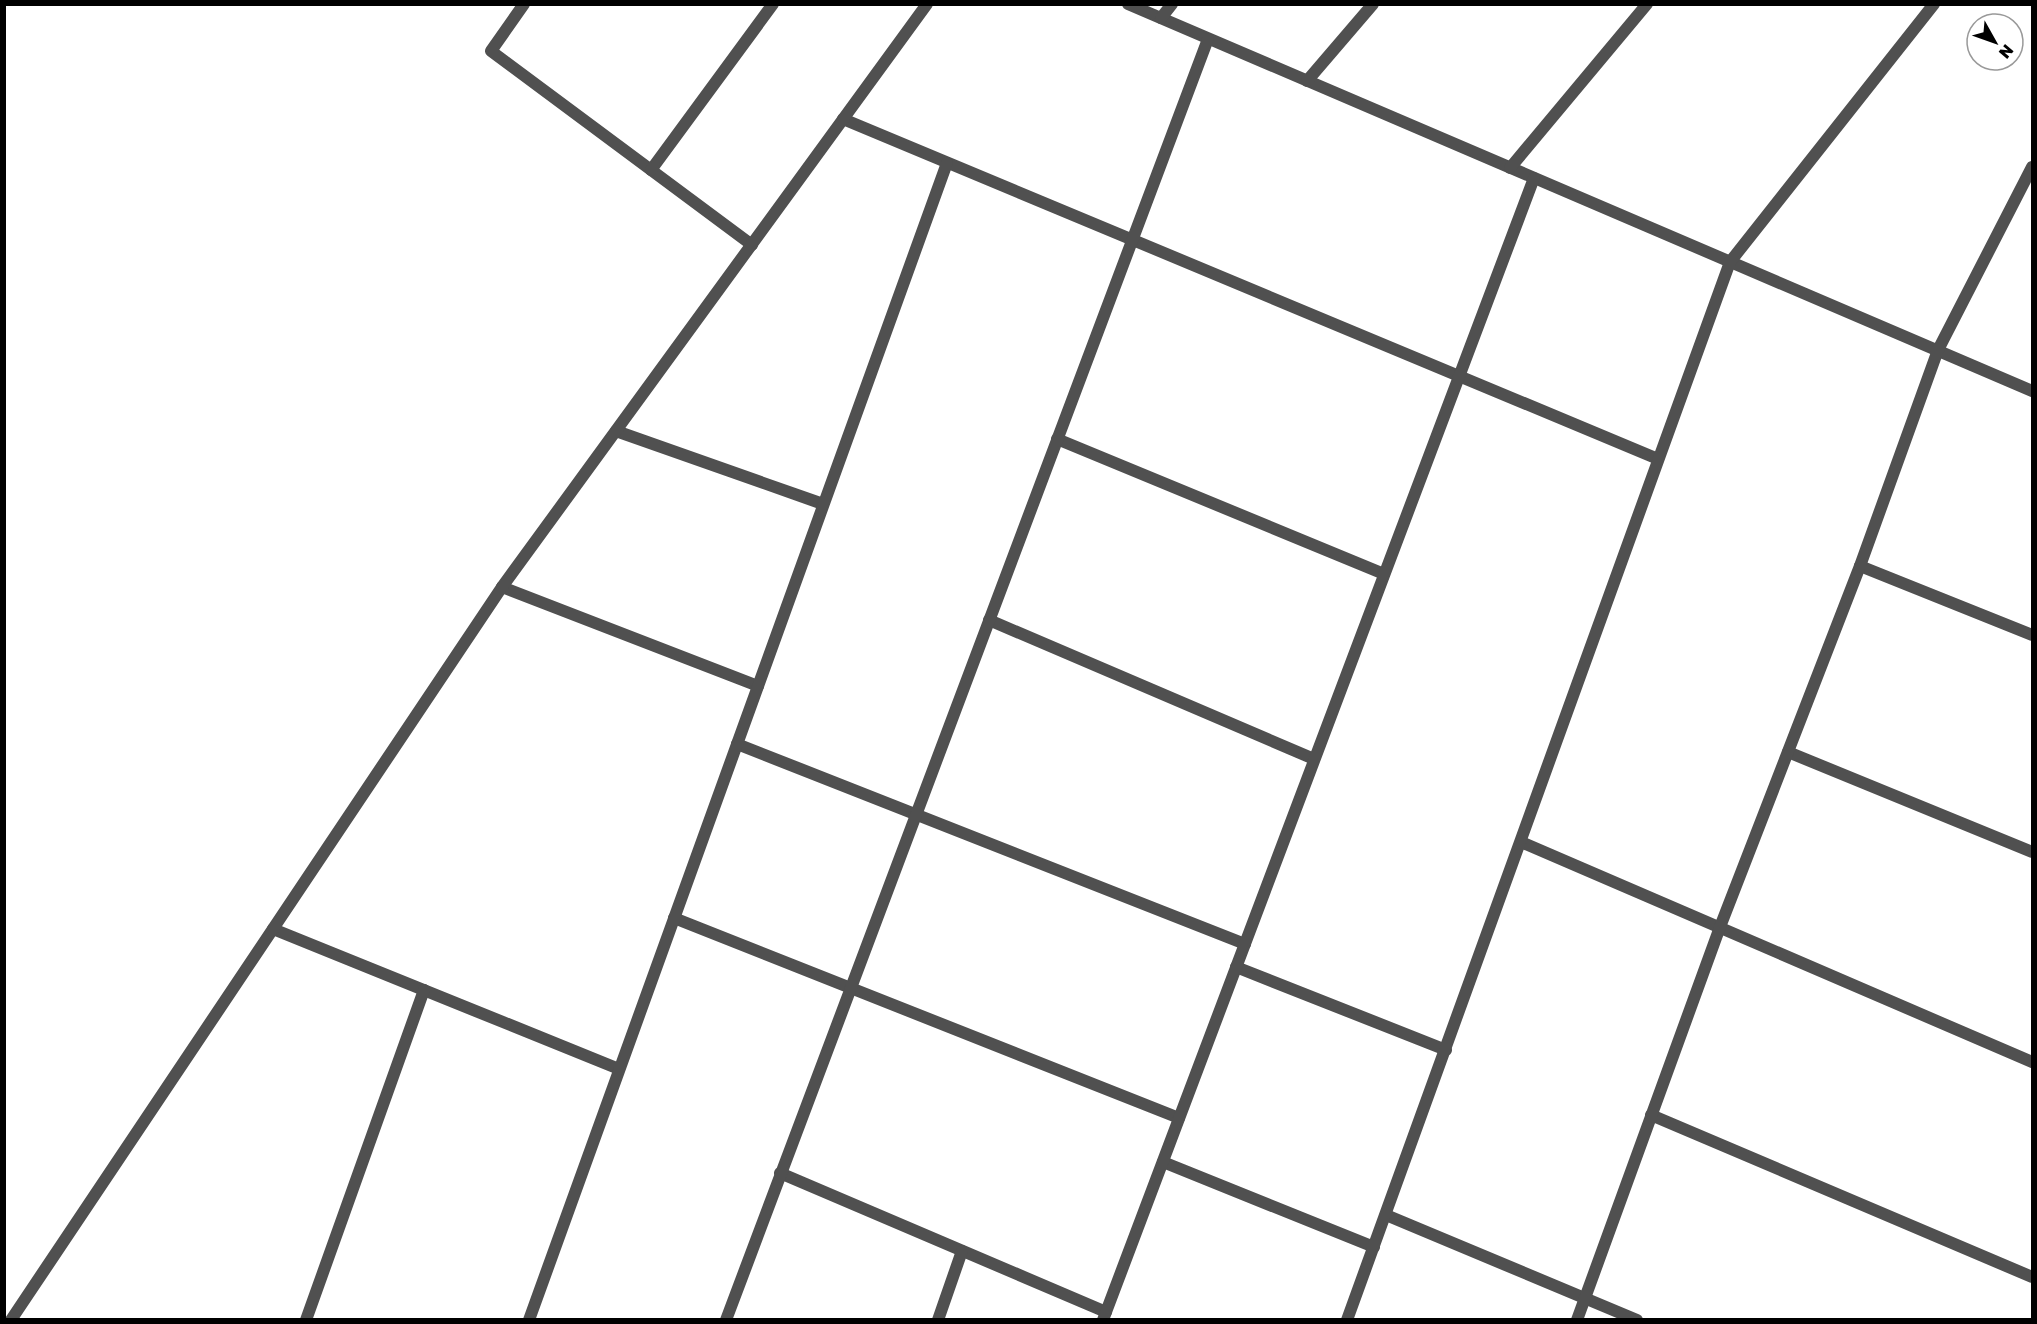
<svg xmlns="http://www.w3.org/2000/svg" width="2037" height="1324" viewBox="0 0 2037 1324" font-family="'Golos Text',sans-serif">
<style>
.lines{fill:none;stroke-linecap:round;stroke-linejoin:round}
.street{stroke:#505050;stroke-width:12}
</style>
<rect width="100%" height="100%" fill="#fff"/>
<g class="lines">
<g class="street">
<polyline points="524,4 491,51 752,245"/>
<polyline points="1128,4 2032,391"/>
<polyline points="1161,18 1172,4"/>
<polyline points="1307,81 1373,4"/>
<polyline points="843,119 1658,459"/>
<polyline points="1510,168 1647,4"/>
<polyline points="651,170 773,4"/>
<polyline points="616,431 823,504"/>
<polyline points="1057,439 1384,574"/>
<polyline points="1860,566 2032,635"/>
<polyline points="502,587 758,686"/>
<polyline points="989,620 1314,759"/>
<polyline points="737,744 1245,944"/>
<polyline points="1788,752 2032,852"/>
<polyline points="1521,842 2032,1062"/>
<polyline points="674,918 1179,1118"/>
<polyline points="273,929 619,1069"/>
<polyline points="1236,967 1446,1050"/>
<polyline points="1651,1115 2032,1277"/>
<polyline points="1163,1162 1374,1247"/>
<polyline points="780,1173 1106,1312"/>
<polyline points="1386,1215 1637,1320"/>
<polyline points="11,1320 502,587 927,4"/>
<polyline points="306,1320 424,990"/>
<polyline points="529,1320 947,163"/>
<polyline points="726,1320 1208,39"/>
<polyline points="938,1320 962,1251"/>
<polyline points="1103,1320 1534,178"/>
<polyline points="1347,1320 1730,262 1934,4"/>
<polyline points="1577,1320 1720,927 1860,566 1938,350 2032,167"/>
</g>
</g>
<rect width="2037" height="1324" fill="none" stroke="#000000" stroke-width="12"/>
<g transform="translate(1995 42) rotate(130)"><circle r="28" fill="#ffffff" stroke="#999999" stroke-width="1.5"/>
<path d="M0-4.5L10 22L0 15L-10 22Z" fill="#000000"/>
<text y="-9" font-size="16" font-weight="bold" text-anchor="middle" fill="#000000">N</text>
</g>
</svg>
